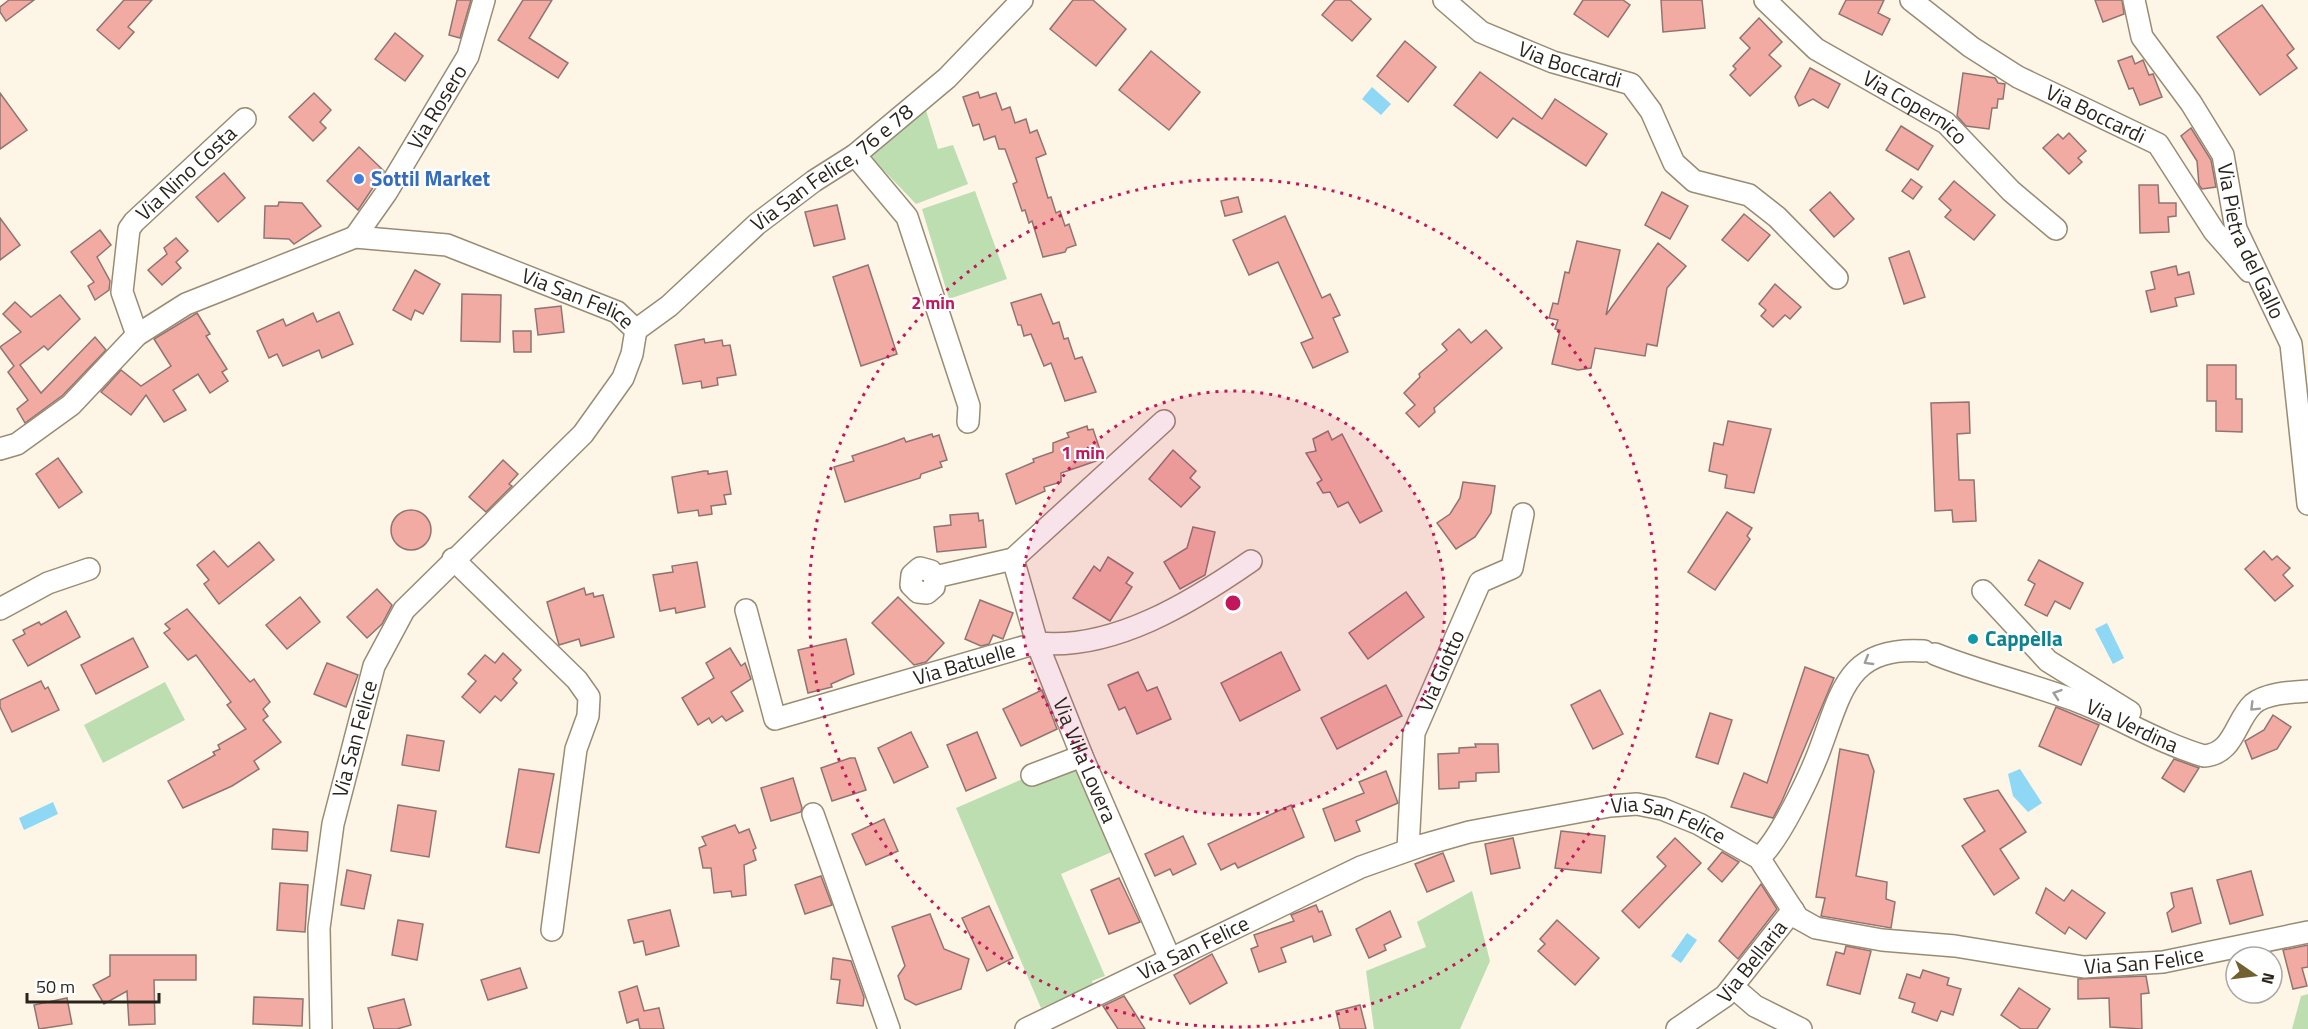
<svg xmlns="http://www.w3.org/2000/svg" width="2308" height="1029" viewBox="0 0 2308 1029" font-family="'Titillium Web',sans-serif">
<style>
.green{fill:#bddeb1}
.water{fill:#8ed8f6}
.building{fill:#f2aba3;stroke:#917471;stroke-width:1.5}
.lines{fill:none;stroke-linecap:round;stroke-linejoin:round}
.minor-casing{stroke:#988c74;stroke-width:24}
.minor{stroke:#fff;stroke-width:21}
.oneway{stroke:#9f9d99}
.ring{fill:none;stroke:#c2185b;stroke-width:3;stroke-dasharray:3 6}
.shop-dot{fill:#3f7fe0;stroke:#fff;stroke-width:2}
.culture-dot{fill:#0f9aa8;stroke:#fff;stroke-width:2}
.labels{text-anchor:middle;stroke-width:4.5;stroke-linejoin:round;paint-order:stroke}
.street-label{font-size:21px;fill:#2a251c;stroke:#fff}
.shop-label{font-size:21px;font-weight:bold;fill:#366cbe;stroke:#fff;text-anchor:start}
.culture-label{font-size:21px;font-weight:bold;fill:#0d838f;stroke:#fff;text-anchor:start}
.centre{fill:#c2185b;stroke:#fff;stroke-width:3}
.ring-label{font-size:18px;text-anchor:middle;font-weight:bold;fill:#c2185b;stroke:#fff;stroke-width:4.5;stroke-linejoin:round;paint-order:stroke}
</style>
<rect width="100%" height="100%" fill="#fdf5e5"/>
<g class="green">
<polygon points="925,107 938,149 953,145 968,184 916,204 870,156"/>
<polygon points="975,191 1007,279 949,299 922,209"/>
<polygon points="165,682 185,720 103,763 84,725"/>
<polygon points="1078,766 1114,851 1061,874 1105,976 1092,981 1093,985 1041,1008 956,808 1027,777 1032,786"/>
<polygon points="1472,891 1490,961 1460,1029 1374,1029 1366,971 1426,947 1417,922"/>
<polygon points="2308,994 2308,1029 2292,1029 2301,996"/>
</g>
<g class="water">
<polygon points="1372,87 1391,104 1381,115 1362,99"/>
<polygon points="2107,623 2124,658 2113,664 2095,629"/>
<polygon points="2020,769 2042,803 2028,812 2013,796 2008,774"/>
<polygon points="53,802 58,814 24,830 19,818"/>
<polygon points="1687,933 1697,940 1681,963 1671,956"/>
</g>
<g class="building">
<polygon points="9,0 34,0 6,21 0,12 0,7"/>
<polygon points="124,0 152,0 128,27 134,32 119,49 97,30"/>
<polygon points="457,0 471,0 460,38 449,35"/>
<polygon points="523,0 552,0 529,38 568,63 558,78 498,40"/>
<polygon points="1073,0 1093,0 1126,29 1096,66 1050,29"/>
<polygon points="1335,0 1350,0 1371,19 1352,41 1322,15"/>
<polygon points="1583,0 1623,0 1630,5 1608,37 1574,14"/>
<polygon points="1661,0 1702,0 1705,28 1663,32"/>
<polygon points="1846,0 1884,0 1878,13 1890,19 1882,35 1839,14"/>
<polygon points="2095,0 2122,0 2124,14 2103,22"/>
<polygon points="2262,5 2294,49 2287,55 2297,68 2260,95 2217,37"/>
<polygon points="1759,18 1782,42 1769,55 1781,66 1750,96 1730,75 1736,69 1733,66 1750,48 1740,38"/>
<polygon points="395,33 423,56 405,81 375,59"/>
<polygon points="1405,41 1436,67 1408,102 1377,76"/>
<polygon points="1151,51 1200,92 1169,130 1119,90"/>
<polygon points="2132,56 2135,64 2143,60 2149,75 2153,74 2162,97 2140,105 2133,88 2129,89 2118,61"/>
<polygon points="1810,68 1840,84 1828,108 1813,99 1799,106 1795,97"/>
<polygon points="1480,72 1542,119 1555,99 1607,134 1586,166 1513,118 1497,138 1454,105"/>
<polygon points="1963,73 1995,78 1998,83 2005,84 2003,99 1998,99 1997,108 1992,108 1989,129 1966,126 1957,116"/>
<polygon points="978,92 980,98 996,93 1002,110 1010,107 1015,123 1026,119 1030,133 1037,130 1046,154 1036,158 1048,198 1051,197 1056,213 1060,211 1065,226 1069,224 1076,245 1067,248 1065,252 1043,257 1032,221 1029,223 1025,210 1022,211 1013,184 1017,182 1005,149 999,149 995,136 984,140 979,124 973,126 963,97"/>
<polygon points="0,93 27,130 0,149"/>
<polygon points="314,93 331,110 320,122 326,128 313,141 289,117"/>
<polygon points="1901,126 1933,146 1918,170 1886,150"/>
<polygon points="2191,128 2211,160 2216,187 2202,189 2199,185 2197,161 2181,136"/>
<polygon points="2069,133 2086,151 2078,158 2082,162 2069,174 2043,148 2058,134 2063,139"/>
<polygon points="359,147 384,171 358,210 327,181"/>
<polygon points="224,173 245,198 218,222 196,197"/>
<polygon points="1911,179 1922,187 1913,199 1902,191"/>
<polygon points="1954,181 1995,215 1974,240 1945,217 1951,210 1939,199"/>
<polygon points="2139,185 2158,185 2159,203 2176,203 2176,216 2168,217 2169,232 2140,233"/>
<polygon points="1662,192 1688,206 1670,239 1645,225"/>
<polygon points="1830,192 1854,219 1834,237 1810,210"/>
<polygon points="1238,197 1242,212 1225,216 1221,201"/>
<polygon points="279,202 302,203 321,226 294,244 289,239 264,238 265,206 278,206"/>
<polygon points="837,205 845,239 814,246 805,212"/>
<polygon points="1744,214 1770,235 1748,261 1722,240"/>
<polygon points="1285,216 1322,298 1330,294 1340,315 1333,318 1348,352 1313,368 1301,343 1313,338 1278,262 1249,275 1233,240"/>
<polygon points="0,218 20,245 0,260"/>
<polygon points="100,230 111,245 97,257 110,281 109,290 95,300 88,286 94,282 71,252"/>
<polygon points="176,238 188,251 176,262 181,268 162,285 148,270 167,254 164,248"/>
<polygon points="1577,241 1620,250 1606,315 1658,243 1686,266 1667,288 1657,346 1647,344 1645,356 1595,348 1591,368 1578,370 1552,364 1560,330 1555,329 1558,320 1549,318 1553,303 1558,304 1565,272 1569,273"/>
<polygon points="1909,251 1925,297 1904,304 1889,258"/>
<polygon points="868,265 897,354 861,366 833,277"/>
<polygon points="2176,266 2178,275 2189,272 2194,294 2175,298 2177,306 2151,312 2146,291 2155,289 2151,272"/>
<polygon points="415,270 440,284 423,314 415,310 411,320 393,310"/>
<polygon points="1775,284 1801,307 1790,319 1785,315 1773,327 1761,316 1766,310 1759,304"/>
<polygon points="462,294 501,295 500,342 461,341"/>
<polygon points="1041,294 1053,324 1059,322 1064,339 1068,338 1075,359 1082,357 1096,392 1065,401 1051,363 1044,366 1031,334 1024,336 1021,325 1018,325 1011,303"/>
<polygon points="60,295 80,319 48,350 44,346 20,365 41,393 95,337 106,350 63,395 25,423 17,409 28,400 8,372 14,366 0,347 21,332 3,314 15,302 31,317"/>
<polygon points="561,306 564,332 538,335 535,309"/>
<polygon points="339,312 353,344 322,358 319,350 283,366 277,354 269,358 257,331 283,319 286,326 313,313 317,322"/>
<polygon points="197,313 210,334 206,336 227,369 222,372 228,381 210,393 198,374 173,390 186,410 164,422 146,395 131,415 101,392 121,370 141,386 171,366 154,339"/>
<polygon points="1459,329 1471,343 1486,330 1502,348 1434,408 1435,412 1419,427 1406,413 1415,405 1404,393 1420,377 1419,374 1447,350 1442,344"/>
<polygon points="513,331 531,331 531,352 514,352"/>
<polygon points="704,339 705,343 722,340 723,346 730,345 736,375 717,378 718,385 702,388 701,381 683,384 675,345"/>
<polygon points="2207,365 2236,365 2236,399 2242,399 2242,432 2216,431 2216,401 2207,401"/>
<polygon points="1969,402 1970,433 1957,434 1959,480 1974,480 1976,521 1953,522 1952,510 1935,511 1931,403"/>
<polygon points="1728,421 1771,429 1754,493 1725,488 1727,475 1709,471 1714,443 1723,445"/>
<polygon points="1087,426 1088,430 1093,429 1100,450 1097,453 1099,460 1061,473 1061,482 1044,487 1045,491 1016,504 1006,474 1034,462 1033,459 1053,452 1053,443 1069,437 1067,433"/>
<polygon points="1328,431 1332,440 1342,434 1382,511 1360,523 1348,502 1338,507 1330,492 1323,493 1317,483 1322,480 1306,453 1316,451 1313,439"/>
<polygon points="932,434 933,437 939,435 947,460 940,462 942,467 921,474 920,478 845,502 834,467 854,461 852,456 888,444 904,438 906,442"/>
<polygon points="1173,450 1196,471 1190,478 1200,487 1181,507 1149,479"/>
<polygon points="58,458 82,492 59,508 36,474"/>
<polygon points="503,460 518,474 509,484 512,486 486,512 469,497"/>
<polygon points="704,471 708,471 708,474 727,471 731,494 724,495 726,504 711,506 712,514 699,516 698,510 678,513 672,477"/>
<polygon points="1463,482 1495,486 1491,513 1475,537 1456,549 1437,523 1450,514 1460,498"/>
<circle cx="411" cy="530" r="20"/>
<polygon points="1727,512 1752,528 1747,536 1750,539 1715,590 1688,572"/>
<polygon points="978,513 979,521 983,520 986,547 937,552 934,527 951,525 950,515"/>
<polygon points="1193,527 1215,532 1205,575 1180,589 1164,562 1187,548"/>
<polygon points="259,542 274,560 219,604 204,584 209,580 197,565 214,551 228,567"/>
<polygon points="2264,551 2272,560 2277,556 2290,568 2283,575 2293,586 2275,601 2245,569"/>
<polygon points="1108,557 1133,573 1126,583 1132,587 1110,621 1073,598 1094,566 1100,571"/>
<polygon points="2039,560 2083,583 2070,609 2055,601 2047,616 2025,605 2035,584 2028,580"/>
<polygon points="697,562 705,607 676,613 675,608 660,611 653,575 673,572 672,566"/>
<polygon points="584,588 586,595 593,593 594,597 603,595 614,637 581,646 579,639 559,645 547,602"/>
<polygon points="377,589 392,605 382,624 367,638 347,617"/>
<polygon points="1406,592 1424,617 1368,659 1349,633"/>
<polygon points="300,597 320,622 287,649 266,625"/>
<polygon points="898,597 944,643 926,662 914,665 872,623"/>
<polygon points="980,600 1013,613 1003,639 993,635 989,644 981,646 965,639"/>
<polygon points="187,609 250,682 254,679 270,702 263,709 268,716 263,720 281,742 254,761 259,769 232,786 183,808 168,781 215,755 213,752 220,749 218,745 246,729 227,705 231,702 196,655 188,660 164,633 170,629 165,624"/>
<polygon points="66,611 80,637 28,666 13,640 25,634 23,630 39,622 41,625"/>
<polygon points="133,638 148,667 96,694 81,665"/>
<polygon points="846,639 854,674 831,684 832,687 808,693 798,650"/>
<polygon points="730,648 741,666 745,663 751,679 731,692 743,711 726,721 722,716 712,723 709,718 698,725 682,698 714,678 706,663"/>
<polygon points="1281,652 1300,690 1240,721 1221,683"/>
<polygon points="503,653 521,670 513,679 517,683 501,701 495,696 480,713 462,697 476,681 468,674 485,655 495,663"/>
<polygon points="327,663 358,675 346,707 314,694"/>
<polygon points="1805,667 1834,678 1782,801 1773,818 1731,807 1744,773 1767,783"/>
<polygon points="1138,672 1147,691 1157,687 1171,719 1137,734 1125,707 1119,710 1108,685"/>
<polygon points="41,681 45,689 48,687 59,710 12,732 0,707 0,700"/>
<polygon points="1386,685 1402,716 1337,749 1321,718"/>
<polygon points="1042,690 1057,729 1021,746 1003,709"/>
<polygon points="1600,690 1623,734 1593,749 1571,705"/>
<polygon points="2056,707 2099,725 2081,765 2039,746"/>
<polygon points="1710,713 1732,720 1718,764 1696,757"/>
<polygon points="2273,715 2291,727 2277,749 2252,759 2245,741 2264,730"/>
<polygon points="911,732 928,767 894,783 878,748"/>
<polygon points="977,732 996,778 966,791 947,745"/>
<polygon points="407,735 444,741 439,771 402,765"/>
<polygon points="1475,744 1498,744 1499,772 1476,773 1476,781 1459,782 1459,788 1439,789 1438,754 1459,753 1459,748 1476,747"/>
<polygon points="1840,749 1868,755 1874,771 1856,876 1887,882 1886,899 1895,902 1891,928 1821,916 1825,898 1816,897"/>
<polygon points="850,758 855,758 866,790 832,801 821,768"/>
<polygon points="2174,759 2199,768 2184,792 2162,778"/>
<polygon points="519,769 554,774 539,853 506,847"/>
<polygon points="1386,771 1398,803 1356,821 1360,831 1335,841 1323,809 1364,793 1359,782"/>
<polygon points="793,778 802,808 801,812 771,821 761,788"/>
<polygon points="1998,790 2026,832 2000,849 2019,878 1994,895 1962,846 1985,831 1964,799"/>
<polygon points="398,805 436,811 429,857 391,851"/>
<polygon points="1291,805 1304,837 1238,868 1235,863 1221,870 1208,844"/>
<polygon points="884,819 898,851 866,865 852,834"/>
<polygon points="735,825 739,833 749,829 756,848 753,850 756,860 744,865 746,895 732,897 731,891 714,893 711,868 703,868 699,848 706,845 702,837"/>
<polygon points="273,829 308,832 307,851 272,849"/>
<polygon points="1561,831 1605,836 1601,873 1555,868"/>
<polygon points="1183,836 1196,864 1173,875 1170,869 1155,876 1145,854"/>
<polygon points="1513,838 1520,868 1491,874 1485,844"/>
<polygon points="1675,838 1701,863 1639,928 1622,911 1666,866 1657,857"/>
<polygon points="1722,852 1739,862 1722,882 1708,869"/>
<polygon points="1443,853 1454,881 1427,892 1415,864"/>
<polygon points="347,870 371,875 364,909 341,905"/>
<polygon points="2251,871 2263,915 2230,924 2217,880"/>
<polygon points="821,876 832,905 805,914 795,885"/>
<polygon points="1119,878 1140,922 1109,934 1091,890"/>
<polygon points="280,883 308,885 305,932 277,930"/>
<polygon points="1761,884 1777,909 1738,959 1719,941"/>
<polygon points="2046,888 2064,901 2072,890 2105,913 2086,939 2069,927 2065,934 2036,913"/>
<polygon points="2192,888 2201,923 2172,932 2167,913 2174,907 2171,893"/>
<polygon points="1316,905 1319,912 1322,911 1331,935 1314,942 1312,936 1281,948 1286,962 1259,972 1251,949 1258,946 1254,935 1294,921 1291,915"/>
<polygon points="989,906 1013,958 987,971 962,918"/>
<polygon points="670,910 679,946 646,955 643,941 634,943 628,920"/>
<polygon points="1390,911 1401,937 1384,945 1386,950 1369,958 1356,929"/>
<polygon points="930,914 944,949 969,959 961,989 916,1005 905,999 898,976 905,966 892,927"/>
<polygon points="398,920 423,924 417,960 392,955"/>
<polygon points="1557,920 1599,958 1575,985 1538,951 1545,944 1540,939"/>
<polygon points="2308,945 2308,967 2302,968 2307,986 2293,989 2283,950"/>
<polygon points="1846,946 1871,951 1860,994 1827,985 1836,952 1844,954"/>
<polygon points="1212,954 1227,983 1190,1004 1174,975"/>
<polygon points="110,955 196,955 196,980 154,980 155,1024 129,1025 127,991 104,1004 93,985 110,976"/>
<polygon points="833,958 851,961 864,997 863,1006 837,1003 840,980 831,979"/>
<polygon points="520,968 527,988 488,1000 481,980"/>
<polygon points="1923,970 1949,978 1947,985 1961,989 1953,1015 1941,1011 1937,1021 1912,1012 1915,1003 1899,998 1907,974 1920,978"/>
<polygon points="2146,976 2149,993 2141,994 2142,1029 2110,1027 2109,998 2078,999 2078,979"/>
<polygon points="637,986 644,1011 659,1008 664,1029 640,1029 638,1019 627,1023 619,992"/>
<polygon points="2019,988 2050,1009 2037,1029 2021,1029 2001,1015"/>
<polygon points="1124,996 1145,1029 1118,1029 1103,1006"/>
<polygon points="254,997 303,999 302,1026 253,1024"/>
<polygon points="67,998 72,1024 39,1029 34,1005"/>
<polygon points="404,999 411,1025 397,1029 374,1029 368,1008"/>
<polygon points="1360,1005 1366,1029 1340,1029 1336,1011"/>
</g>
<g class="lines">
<defs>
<g id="minor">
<path id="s1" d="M1444,0l37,32 72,30 78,22 20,27 23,52 20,18 55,14 28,22 60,61"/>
<path id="s2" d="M1765,0l51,49 130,74 65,68 45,38"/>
<path id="s3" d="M1911,0l60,47 47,30 140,67 56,87 35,40"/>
<path id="s4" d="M2134,0l8,37 49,66 32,52 13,74 55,115 17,160"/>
<polyline points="855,155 907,217 969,406 968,422"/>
<path id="s5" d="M355,237l31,-44 82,-137 16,-56"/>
<path id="s6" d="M636,330l33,-24 88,-82 57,-43 41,-26 92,-77 75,-78"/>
<path id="s7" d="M137,335l-15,-43 7,-63 5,-7 111,-103"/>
<path id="s8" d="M0,449l17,-5 54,-39 66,-70 49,-31 169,-67 92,8 170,67 19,18 -4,24 -9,24 -40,56 -179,176 -30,56 -41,158 -14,104 2,101"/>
<polyline points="453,559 577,680 589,697 588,716 576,749 552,930"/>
<path id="s9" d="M1013,559l24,84 45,113 88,203"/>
<polyline points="935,577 931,571 920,568 912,575 911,585 918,592 927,593 934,587 935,577 1013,559 1164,421"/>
<polyline points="1983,591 2048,661 2130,712"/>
<polyline points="0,609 48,583 89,569"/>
<path id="s10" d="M746,610l29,109 262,-76c76,8 155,-41 214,-82"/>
<path id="s11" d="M1935,654c45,18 93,29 139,46 45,17 83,42 130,56 30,-2 31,-35 49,-52 13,-11 39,-12 55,-13"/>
<polyline points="1032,775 1082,756"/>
<polyline points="813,814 889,1029"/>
<path id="s12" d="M1408,849l6,-116 66,-151 32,-14 11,-54"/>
<path d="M1759,858c20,-17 51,-82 61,-109 22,-59 28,-103 104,-98"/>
<polyline points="1733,987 1755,1006 1801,1029"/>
<path id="s13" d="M1026,1029l335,-162 62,-22 46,-13 141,-26 27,-2 25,5 37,15 60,34 39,60 18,10 66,12 73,6 129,21 79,-5 145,-30"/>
<path id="s14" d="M1677,1029l48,-33 68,-86"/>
</g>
</defs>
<use href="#minor" class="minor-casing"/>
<use href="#minor" class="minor"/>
</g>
<defs><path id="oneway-chevron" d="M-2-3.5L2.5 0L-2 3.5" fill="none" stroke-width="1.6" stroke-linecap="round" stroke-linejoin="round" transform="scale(1.5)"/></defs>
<g class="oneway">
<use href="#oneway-chevron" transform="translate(1868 661) rotate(149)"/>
<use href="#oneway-chevron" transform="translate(2057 694) rotate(-161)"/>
<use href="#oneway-chevron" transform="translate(2254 707) rotate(135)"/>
</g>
<circle cx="1233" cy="603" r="212" fill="#c2185b" fill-opacity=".12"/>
<g class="ring">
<circle cx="1233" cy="603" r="212"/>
<circle cx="1233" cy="603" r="424"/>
</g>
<circle class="shop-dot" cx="359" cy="179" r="6"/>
<circle class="culture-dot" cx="1973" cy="639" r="6"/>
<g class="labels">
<g class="street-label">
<text dy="7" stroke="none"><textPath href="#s1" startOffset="144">Via Boccardi</textPath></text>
<text dy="7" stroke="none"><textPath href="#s5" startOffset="154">Via Rosero</textPath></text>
<text dy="7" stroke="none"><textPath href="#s2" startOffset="186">Via Copernico</textPath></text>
<text dy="7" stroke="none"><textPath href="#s3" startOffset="218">Via Boccardi</textPath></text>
<text dy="7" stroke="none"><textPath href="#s6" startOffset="255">Via San Felice, 76 e 78</textPath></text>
<text dy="7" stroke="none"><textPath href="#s7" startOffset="189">Via Nino Costa</textPath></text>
<text dy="7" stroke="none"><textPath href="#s4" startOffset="272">Via Pietra del Gallo</textPath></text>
<text dy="7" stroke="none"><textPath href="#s8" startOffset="654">Via San Felice</textPath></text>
<text dy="7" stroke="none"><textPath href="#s10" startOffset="310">Via Batuelle</textPath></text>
<text dy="7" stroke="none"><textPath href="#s12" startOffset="184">Via Giotto</textPath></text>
<text dy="7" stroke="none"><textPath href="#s11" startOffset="210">Via Verdina</textPath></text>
<text transform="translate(355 739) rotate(-75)" y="7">Via San Felice</text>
<text dy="7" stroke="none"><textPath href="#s9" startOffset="214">Via Villa Lovera</textPath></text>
<text dy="7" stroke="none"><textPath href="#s13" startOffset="690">Via San Felice</textPath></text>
<text dy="7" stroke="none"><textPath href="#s13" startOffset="186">Via San Felice</textPath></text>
<text dy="7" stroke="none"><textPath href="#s13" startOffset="1214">Via San Felice</textPath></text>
<text dy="7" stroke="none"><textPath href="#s14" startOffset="102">Via Bellaria</textPath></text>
</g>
<g class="shop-label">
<text x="371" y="186">Sottil Market</text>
</g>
<g class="culture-label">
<text x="1985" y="646">Cappella</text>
</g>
</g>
<circle cx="1233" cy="603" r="9" class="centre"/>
<g class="ring-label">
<text x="933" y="309">2 min</text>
<text x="1083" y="459">1 min</text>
</g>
<g transform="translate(2254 975) rotate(104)"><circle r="28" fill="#ffffff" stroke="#aaa8a4" stroke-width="1.5"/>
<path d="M0-4.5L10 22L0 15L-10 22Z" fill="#72612f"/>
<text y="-9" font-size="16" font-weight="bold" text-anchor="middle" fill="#2a251c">N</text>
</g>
<path d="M27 993v9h132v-9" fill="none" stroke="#2a251c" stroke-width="3"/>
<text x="36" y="993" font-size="18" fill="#2a251c" stroke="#ffffff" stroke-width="4.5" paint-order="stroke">50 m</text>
</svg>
